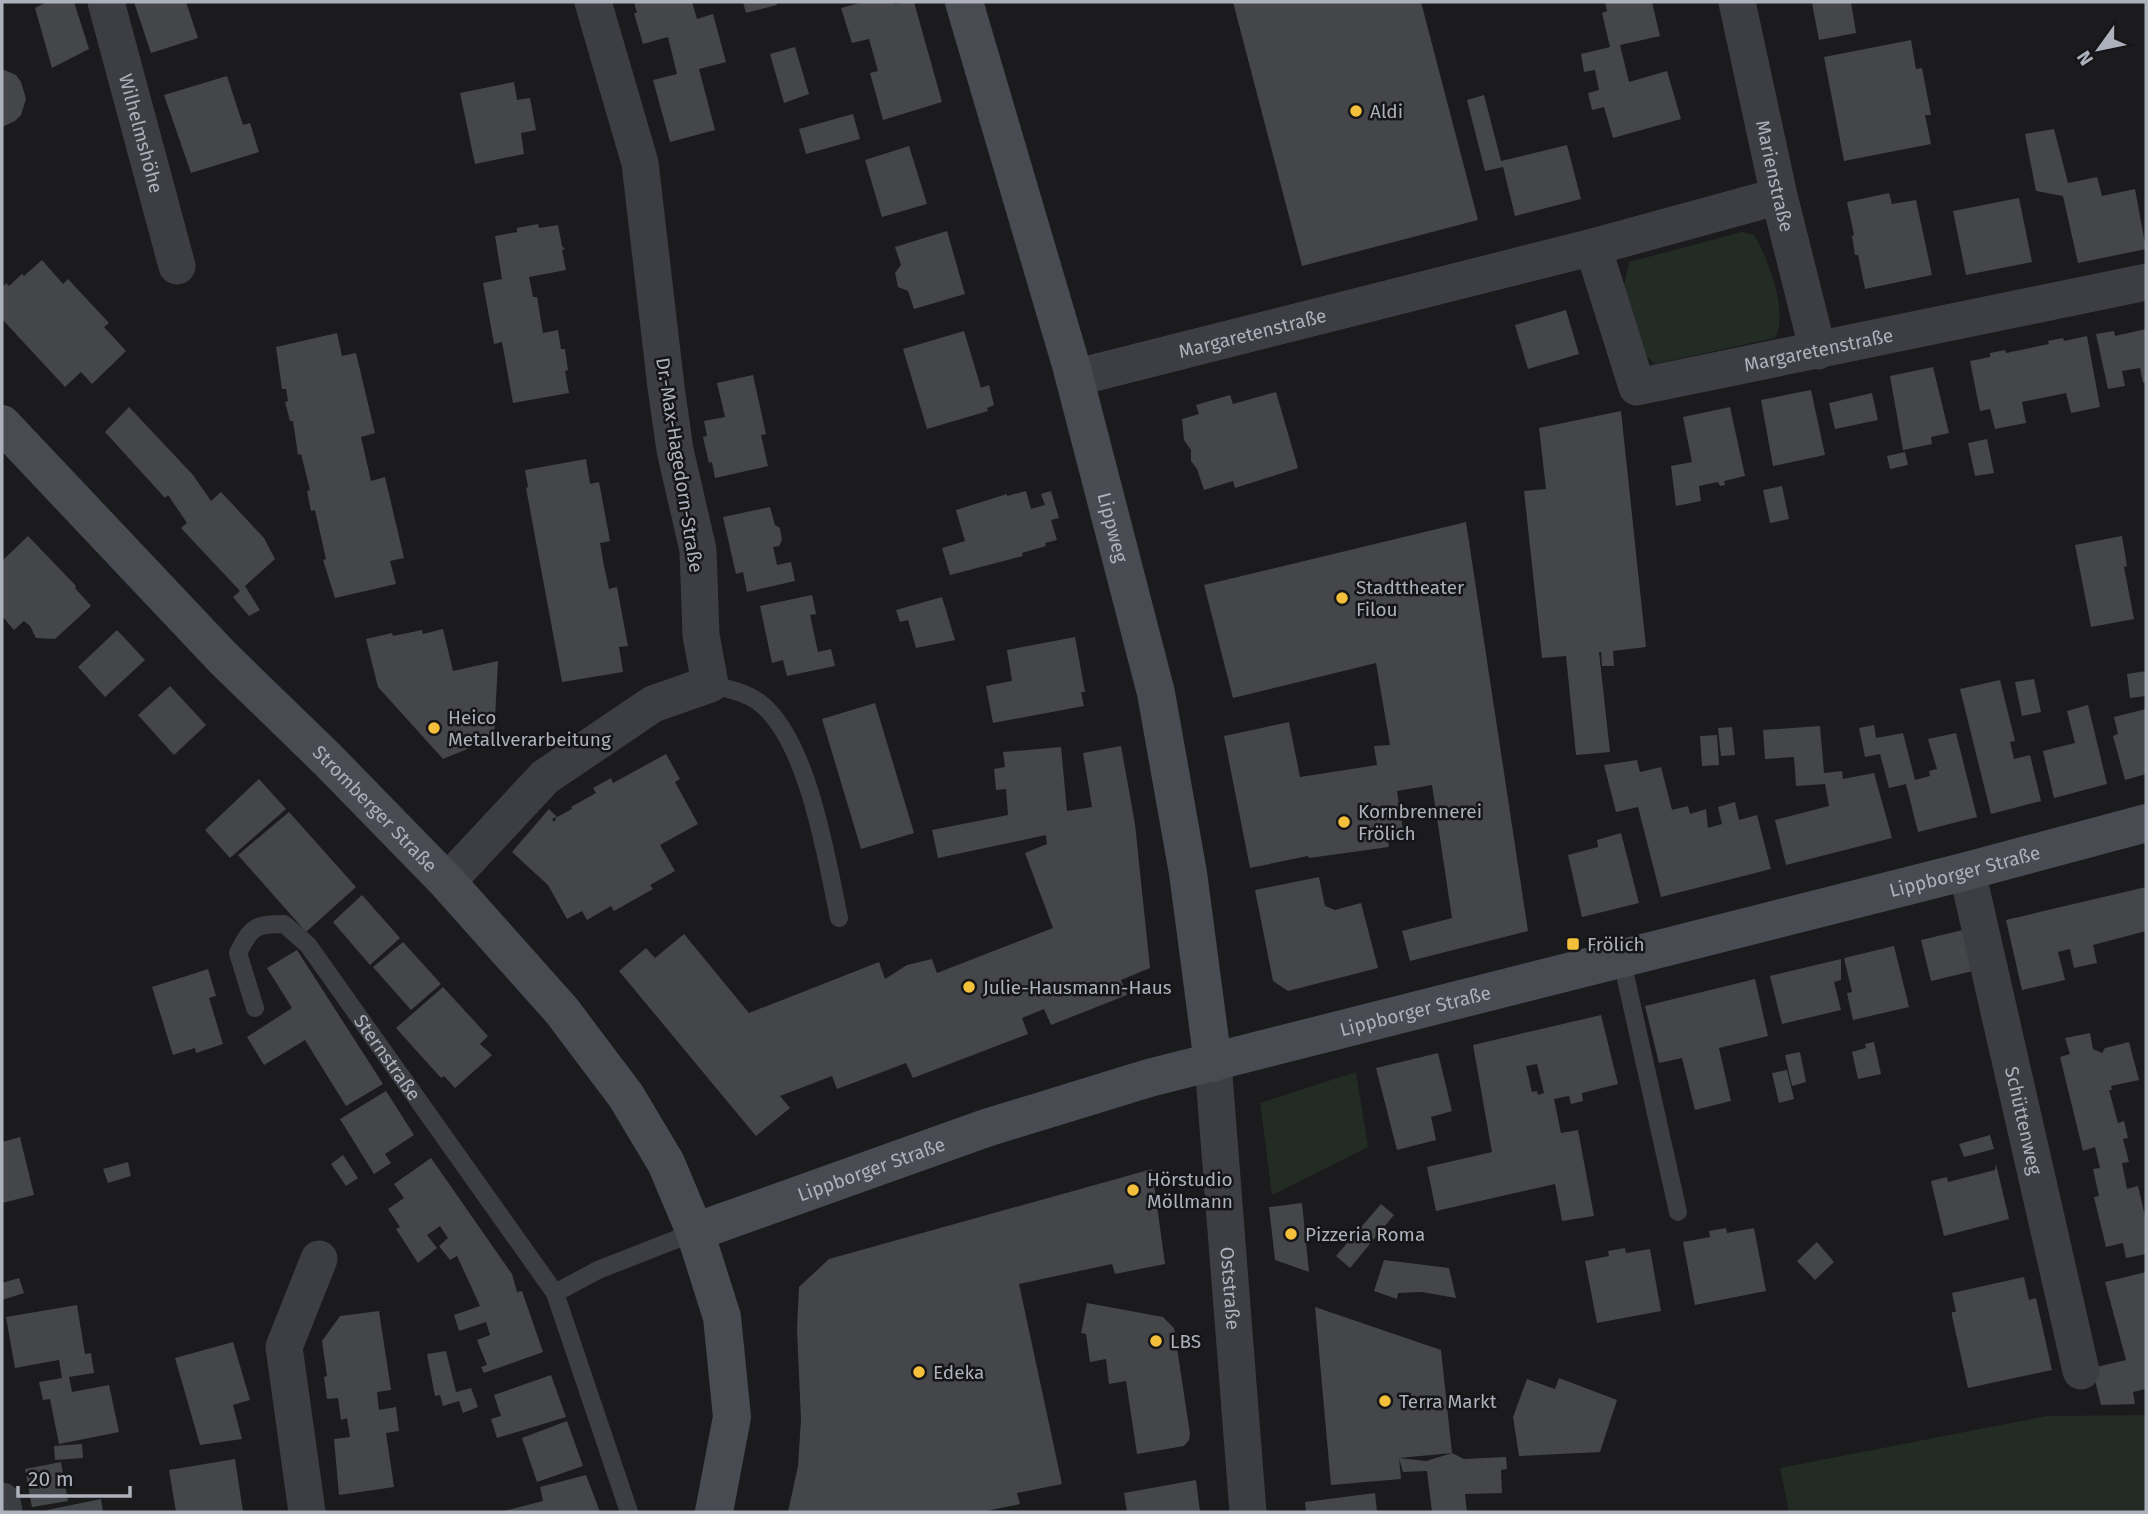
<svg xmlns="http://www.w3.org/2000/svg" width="2148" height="1514" viewBox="0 0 2148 1514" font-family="'Fira Sans',sans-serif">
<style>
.green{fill:#222b24}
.building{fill:#45464a;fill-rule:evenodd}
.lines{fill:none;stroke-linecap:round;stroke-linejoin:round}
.lane{stroke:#3d3e44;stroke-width:18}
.street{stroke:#3d3e44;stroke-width:37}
.secondary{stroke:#494b52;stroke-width:38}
.poi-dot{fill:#f4c03c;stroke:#161518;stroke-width:2.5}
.labels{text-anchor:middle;stroke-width:5;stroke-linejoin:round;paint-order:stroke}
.poi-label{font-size:19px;fill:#adb1bc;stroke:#161518;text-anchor:start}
.street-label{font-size:19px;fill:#adb1bc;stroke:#161518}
</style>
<rect width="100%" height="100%" fill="#1b1b1d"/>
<g class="green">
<path d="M1742,232l12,3c14,22 35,79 21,103l-120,26 -15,-14 -18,-55 7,-33z"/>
<polygon points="1356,1072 1368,1147 1272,1195 1260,1103"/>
<polygon points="2146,1415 2146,1512 1789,1512 1780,1468 2047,1416"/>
</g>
<g class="building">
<polygon points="47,2 74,2 89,49 52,68 35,8"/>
<polygon points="134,2 186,2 198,38 151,53"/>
<polygon points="634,2 692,2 697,19 713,14 726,62 699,69 715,130 670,142 653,80 677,74 668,37 643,44 634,13 637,13"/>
<polygon points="743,2 776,2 777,5 746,13"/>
<polygon points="864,2 893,2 894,4 914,2 942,102 883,120 870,73 878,71 869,39 852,43 841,8"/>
<polygon points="1233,2 1421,2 1478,220 1302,266"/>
<polygon points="1605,2 1652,2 1660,36 1620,45 1629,82 1667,71 1681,119 1613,138 1604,107 1592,110 1588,93 1599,90 1595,70 1584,72 1581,54 1610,47 1602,13 1607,11"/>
<polygon points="1814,2 1851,2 1856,33 1819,40 1812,3"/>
<polygon points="1911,40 1916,69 1922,68 1931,115 1925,115 1931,144 1844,161 1824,57"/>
<polygon points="795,47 809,94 784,103 770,54"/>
<polygon points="2,69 16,75 21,82 26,99 21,115 15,121 2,127"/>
<polygon points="227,76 243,125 250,123 259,152 191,173 164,95"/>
<polygon points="514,82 517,100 530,98 536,130 521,133 524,154 475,164 460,93"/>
<polygon points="1484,95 1501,161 1567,145 1581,199 1515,216 1503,167 1485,171 1467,100"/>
<polygon points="853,114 860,139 806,154 799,129"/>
<polygon points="2054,129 2068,183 2097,177 2102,196 2135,189 2146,249 2078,263 2063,196 2036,191 2025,134"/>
<polygon points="909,146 927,204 882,217 865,160"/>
<polygon points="1889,193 1892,204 1916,200 1932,275 1865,289 1858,255 1855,255 1852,236 1854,235 1847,202"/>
<polygon points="2019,198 2032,262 1966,275 1953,211"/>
<polygon points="538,224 539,228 558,225 562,246 565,249 562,250 566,270 529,277 533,297 537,297 543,333 558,330 561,349 565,349 568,370 565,371 569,393 513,403 502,342 494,344 483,283 502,279 495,236 517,232 517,228"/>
<polygon points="947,231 965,294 914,309 908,291 898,287 895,273 901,265 895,247"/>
<polygon points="42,260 63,284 68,279 109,323 104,327 126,351 92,384 81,372 65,387 2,319 2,288 6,283 9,286 22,274 24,276"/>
<polygon points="1566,310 1579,354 1528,369 1515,325"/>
<polygon points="2146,329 2146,382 2143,383 2140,368 2122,371 2125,386 2108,389 2096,334 2114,331 2115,336"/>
<polygon points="964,331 981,388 989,385 994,405 987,408 988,411 927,429 903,349"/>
<polygon points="337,333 342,356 356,353 375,433 361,437 371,481 385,477 404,558 390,561 396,584 335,598 323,560 326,559 315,510 311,511 307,491 310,490 301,454 298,455 293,421 290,421 285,402 288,401 286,389 282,389 276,347"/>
<polygon points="2087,336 2100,407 2071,413 2066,393 2022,402 2026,423 1995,429 1990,409 1980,411 1970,361 1990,357 1990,353 2005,350 2006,353 2049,344 2048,341 2063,338 2064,341"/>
<polygon points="1933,367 1949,433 1931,437 1932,444 1903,450 1890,376"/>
<polygon points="753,375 766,434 761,435 768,466 715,478 712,462 709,463 703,437 707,436 704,421 725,417 717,383"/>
<polygon points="1811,390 1825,455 1773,466 1761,400"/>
<polygon points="1276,392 1298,468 1235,488 1233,481 1204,490 1197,469 1191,461 1191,450 1184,440 1182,419 1199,414 1196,405 1230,395 1233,404"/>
<polygon points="1872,393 1878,420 1835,429 1829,403"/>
<polygon points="129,407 193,475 211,501 221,492 264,538 275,559 245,586 260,610 249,616 233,597 240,591 181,528 187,523 168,495 165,498 105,432"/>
<polygon points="1730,407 1745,476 1724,481 1725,485 1720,486 1718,482 1699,486 1701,501 1676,506 1671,466 1692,462 1683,417"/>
<polygon points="1621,411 1646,647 1613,651 1614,666 1602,666 1601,652 1599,652 1610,752 1576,755 1566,656 1542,658 1524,491 1546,489 1539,428"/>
<polygon points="1987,439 1994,473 1975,476 1968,443"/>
<polygon points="1905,452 1908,465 1890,469 1887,456"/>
<polygon points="586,459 590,484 599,482 610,541 600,543 604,566 609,589 617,587 628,646 619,647 623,672 562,682 526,488 528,487 525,470"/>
<polygon points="1782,486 1789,519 1770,523 1763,490"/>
<polygon points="1026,491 1031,509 1045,505 1041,494 1051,491 1059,518 1051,520 1057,540 1045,543 1046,546 1022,553 1023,556 950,575 942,548 965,541 956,510 1007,494 1007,496"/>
<polygon points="770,507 775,525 780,528 782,540 779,546 773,547 777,565 791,562 795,581 747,592 743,572 736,574 723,517"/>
<polygon points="1466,522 1528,931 1410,961 1402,931 1452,918 1432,785 1397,791 1404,837 1388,839 1389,847 1309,858 1308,856 1250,868 1224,736 1289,722 1300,777 1377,765 1374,746 1390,745 1376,663 1233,698 1204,585"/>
<polygon points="28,536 76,586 75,588 91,606 55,639 36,638 30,626 24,621 14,630 2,616 2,561"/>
<polygon points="2122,536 2127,566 2124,567 2134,619 2091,627 2075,545"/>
<polygon points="812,595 816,614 810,615 818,652 831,649 835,666 787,676 783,660 772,663 760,606"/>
<polygon points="942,597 955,640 916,648 908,620 900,622 896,610"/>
<polygon points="443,629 453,671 498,661 494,738 443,759 378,687 366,639 392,633 393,636 422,630 423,634"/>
<polygon points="117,630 145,660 105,697 78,667"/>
<polygon points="1075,637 1085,692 1081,692 1084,706 993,723 986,686 1012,681 1007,650"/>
<polygon points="2146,671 2146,696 2130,698 2127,674"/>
<polygon points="2034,679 2041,712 2022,716 2015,682"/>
<polygon points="2000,680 2015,741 2010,742 2014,759 2030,755 2041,801 1991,814 1960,689"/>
<polygon points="170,686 206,725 174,755 138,715"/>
<polygon points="875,703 914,833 861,849 822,719"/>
<polygon points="2088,705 2107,784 2054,798 2043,751 2075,743 2067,711"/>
<polygon points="2146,709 2146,774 2125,780 2113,736 2118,734 2114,717"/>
<polygon points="1874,725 1876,738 1903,733 1915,780 1930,776 1929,771 1937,769 1928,739 1956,733 1977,817 1918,832 1906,784 1889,788 1880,754 1865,757 1859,728"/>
<polygon points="1820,726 1824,773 1842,771 1843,779 1874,773 1892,838 1786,865 1775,820 1829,806 1825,784 1796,786 1794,757 1765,759 1763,730"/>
<polygon points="1732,727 1735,755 1721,756 1718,728"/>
<polygon points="1717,735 1719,765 1702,766 1700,736"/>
<polygon points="1121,746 1135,824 1150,968 1121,980 1127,995 1051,1025 1044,1009 1022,1018 1028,1034 913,1078 906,1063 837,1089 832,1076 780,1096 790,1108 756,1136 619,971 646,948 655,958 684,934 749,1013 879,962 885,979 907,965 932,959 937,973 1053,928 1025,853 1047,844 1046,835 938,858 932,830 1008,815 1006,789 996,790 994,769 1005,767 1003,752 1061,747 1067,811 1092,807 1083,753"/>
<polygon points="666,754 680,779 675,782 698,824 660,845 675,871 650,885 653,889 614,911 611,906 587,920 582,911 567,919 548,885 512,852 549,809 557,817 552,819 554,822 557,817 572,809 571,807 596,793 593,788 611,778 613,783"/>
<polygon points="1637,760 1640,772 1661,767 1672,810 1688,806 1690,814 1706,809 1708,828 1722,824 1718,807 1735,802 1739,820 1757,815 1771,869 1661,897 1638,807 1616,812 1604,765"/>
<polygon points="259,779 286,809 230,858 205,830"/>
<polygon points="289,812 356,887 306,932 238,855"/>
<polygon points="1621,833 1639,903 1582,917 1568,855 1598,847 1597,840"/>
<polygon points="1319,877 1325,906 1335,910 1361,903 1378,968 1288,991 1273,981 1255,890"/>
<polygon points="2146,887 2146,931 2093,945 2097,963 2074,968 2070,949 2058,952 2065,980 2022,990 2006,920"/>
<polygon points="362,895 400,938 370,965 333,922"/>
<polygon points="1963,930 1973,971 1931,981 1921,940"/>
<polygon points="403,942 441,984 411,1010 373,967"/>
<polygon points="1894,946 1909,1007 1853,1020 1847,993 1852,992 1844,958"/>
<polygon points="297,950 383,1084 346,1106 305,1040 264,1065 247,1037 292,1008 267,968"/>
<polygon points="1841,959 1841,980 1834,982 1841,1010 1782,1024 1770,976"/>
<polygon points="208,969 216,996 209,998 223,1044 196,1053 195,1048 173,1055 152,987"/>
<polygon points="1755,979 1768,1036 1719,1048 1731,1101 1695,1110 1682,1058 1659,1063 1645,1006"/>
<polygon points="443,987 488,1036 480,1044 492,1055 455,1088 444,1076 441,1078 396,1028"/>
<path d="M1601,1015l17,69 -36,9 1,8 -12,3 -2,-8 -15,3 7,34 17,-3 16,86 -32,5 -7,-37 -119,27 -9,-44 65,-15 -19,-107zM1537,1064l7,29 -6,2 -1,-4 -5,1 -6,-26z"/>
<polygon points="2090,1033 2093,1049 2102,1053 2105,1048 2129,1042 2139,1080 2111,1086 2112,1090 2109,1090 2118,1123 2124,1121 2128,1138 2123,1139 2129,1162 2122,1163 2127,1189 2138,1186 2146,1221 2146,1254 2126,1258 2123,1243 2106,1247 2094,1197 2099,1196 2093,1169 2100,1168 2095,1147 2083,1151 2060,1057 2070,1054 2065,1038"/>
<polygon points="1874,1042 1881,1074 1858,1079 1852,1052 1866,1048 1865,1044"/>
<polygon points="1800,1052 1806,1082 1792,1086 1785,1055"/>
<polygon points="1438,1053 1452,1111 1431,1117 1436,1140 1397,1150 1376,1068"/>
<polygon points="1787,1070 1794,1099 1779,1103 1772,1073"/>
<polygon points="386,1091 414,1135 385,1154 391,1163 374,1174 340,1119"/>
<polygon points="1990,1135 1994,1149 1964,1157 1959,1144"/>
<polygon points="20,1137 34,1195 2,1203 2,1142"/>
<polygon points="343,1155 358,1178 346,1186 331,1164"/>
<polygon points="431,1158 512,1274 517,1292 522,1291 543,1352 484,1373 481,1367 487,1365 477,1340 490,1335 486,1322 459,1331 454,1315 480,1306 457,1256 450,1260 439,1246 448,1238 440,1226 427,1235 437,1248 418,1263 396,1229 400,1227 388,1209 404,1198 394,1184"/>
<polygon points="128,1162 131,1176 108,1183 103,1169"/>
<polygon points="1996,1164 2009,1219 1944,1236 1931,1181 1947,1177 1948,1182 1995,1170"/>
<polygon points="1152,1169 1165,1264 1115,1274 1112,1264 1019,1284 1062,1484 1017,1493 1020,1504 981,1512 788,1512 798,1466 801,1420 797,1329 799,1287 829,1259"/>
<polygon points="1302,1203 1309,1272 1275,1260 1269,1207"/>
<polygon points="1381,1204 1394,1215 1350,1268 1336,1256"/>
<polygon points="1726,1228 1727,1233 1754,1228 1766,1291 1695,1305 1683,1242 1710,1237 1709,1231"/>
<polygon points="1817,1242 1834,1262 1815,1280 1797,1261"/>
<polygon points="1625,1248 1626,1253 1650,1249 1661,1311 1597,1323 1585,1261 1609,1256 1608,1251"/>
<polygon points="1384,1260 1449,1268 1456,1298 1422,1292 1398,1293 1397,1299 1374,1291"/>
<polygon points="2146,1272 2146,1389 2133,1392 2135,1404 2101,1405 2092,1368 2126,1360 2105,1282"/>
<polygon points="2024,1277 2029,1300 2036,1298 2052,1370 1968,1388 1952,1316 1952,1312 1956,1312 1952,1293"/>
<polygon points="19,1278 24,1293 2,1300 2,1283"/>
<polygon points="1087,1303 1163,1317 1174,1328 1190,1434 1189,1440 1184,1446 1137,1454 1126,1381 1109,1384 1106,1359 1090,1362 1086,1334 1081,1333"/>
<polygon points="77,1305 85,1354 91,1353 94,1373 69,1377 72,1392 109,1385 119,1432 59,1444 50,1399 43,1400 39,1382 62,1378 59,1360 15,1368 6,1317"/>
<path d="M1315,1307l126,43 11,103 12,6 42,-2 1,12 -6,1 1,23 -37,1 2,18h-35l-5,-41 -24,1 -4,-14 2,21 -70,6zM1452,1453l-26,8 -27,-3z"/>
<polygon points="379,1311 391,1390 377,1392 379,1410 396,1407 399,1431 386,1433 394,1487 339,1495 334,1439 350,1437 347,1418 341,1420 338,1398 327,1399 324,1377 327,1376 322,1341 340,1316"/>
<polygon points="233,1342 250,1400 233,1405 242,1439 200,1445 175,1358"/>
<polygon points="446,1351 456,1392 471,1388 478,1407 463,1413 459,1401 443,1406 440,1395 435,1396 427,1354"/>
<polygon points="551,1375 566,1417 497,1438 491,1419 501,1416 494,1395"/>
<polygon points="1559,1378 1617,1400 1600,1452 1519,1456 1513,1417 1527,1379 1555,1389"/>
<polygon points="567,1421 583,1466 537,1482 522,1438"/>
<polygon points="82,1444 83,1458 55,1460 54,1446"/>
<polygon points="235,1459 243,1512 176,1512 169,1470"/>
<polygon points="61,1462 68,1501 32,1507 25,1469"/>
<polygon points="586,1475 600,1512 500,1512 543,1501 540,1487"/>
<polygon points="1196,1480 1200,1512 1127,1512 1124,1493"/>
<polygon points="1375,1493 1377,1512 1306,1512 1305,1502"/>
<polygon points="101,1499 103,1512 48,1512 47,1510"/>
</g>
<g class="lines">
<g class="lane">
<path d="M710,684c17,5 36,8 50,19 48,37 67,157 79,215"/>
<polyline points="1621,957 1678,1212"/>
<path id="s1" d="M255,1008l-17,-55c13,-26 17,-29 46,-29l24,21 247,348"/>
<polyline points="629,1512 555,1293 598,1270 695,1232"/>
</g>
<g class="street">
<path id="s2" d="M106,2l71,264"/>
<path id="s3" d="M1737,2l42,194 39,155"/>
<path id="s4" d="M1593,247l44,140 509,-105"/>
<path id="s5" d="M1074,378l519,-131 186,-51"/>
<path id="s6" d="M1967,871l114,500"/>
<polyline points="447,882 545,777 653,704 710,684 701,635 698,550 675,450 666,387 640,163 593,2"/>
<path id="s7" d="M1213,1063l35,449"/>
<polyline points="2,1501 4,1512"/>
<polyline points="307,1512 284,1347 319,1259"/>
</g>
<g class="secondary">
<path id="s8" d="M964,2l107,363 85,328 32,180 25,190"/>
<path id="s9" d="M2,424l221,234 105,102 119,122 115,129 64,85 40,67 29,69 27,85 10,100 -18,95"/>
<path id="s10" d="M695,1232l291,-104 163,-50 818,-207 179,-48"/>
</g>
</g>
<g class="poi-dot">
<circle cx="1356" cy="111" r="7"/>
<circle cx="1342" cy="598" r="7"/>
<circle cx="434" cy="728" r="7"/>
<circle cx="1344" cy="822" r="7"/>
<rect x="1566" y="937" width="14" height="14" rx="3.5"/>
<circle cx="969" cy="987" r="7"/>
<circle cx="1133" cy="1190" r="7"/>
<circle cx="1291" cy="1234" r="7"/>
<circle cx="1156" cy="1341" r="7"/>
<circle cx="919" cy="1372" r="7"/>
<circle cx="1385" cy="1401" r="7"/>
</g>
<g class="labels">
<g class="poi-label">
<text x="1370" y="118">Aldi</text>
<text x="1356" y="594">Stadttheater<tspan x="1356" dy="22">Filou</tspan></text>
<text x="448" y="724">Heico<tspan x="448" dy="22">Metallverarbeitung</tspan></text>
<text x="1358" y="818">Kornbrennerei<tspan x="1358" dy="22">Frölich</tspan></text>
<text x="1587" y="951">Frölich</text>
<text x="983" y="994">Julie-Hausmann-Haus</text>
<text x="1147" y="1186">Hörstudio<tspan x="1147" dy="22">Möllmann</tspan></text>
<text x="1305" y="1241">Pizzeria Roma</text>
<text x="1170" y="1348">LBS</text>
<text x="933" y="1379">Edeka</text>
<text x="1399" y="1408">Terra Markt</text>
</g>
<g class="street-label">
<text dy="7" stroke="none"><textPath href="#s2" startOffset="136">Wilhelmshöhe</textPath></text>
<text dy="7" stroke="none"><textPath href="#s3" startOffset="178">Marienstraße</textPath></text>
<text dy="7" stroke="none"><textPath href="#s5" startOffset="184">Margaretenstraße</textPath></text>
<text dy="7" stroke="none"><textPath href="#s4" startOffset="332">Margaretenstraße</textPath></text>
<text transform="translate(680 465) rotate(81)" y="7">Dr.-Max-Hagedorn-Straße</text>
<text dy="7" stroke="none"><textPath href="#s8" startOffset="546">Lippweg</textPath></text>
<text dy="7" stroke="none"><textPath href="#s9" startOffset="536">Stromberger Straße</textPath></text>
<text dy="7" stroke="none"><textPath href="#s10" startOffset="1321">Lippborger Straße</textPath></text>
<text dy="7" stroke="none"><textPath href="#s10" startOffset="754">Lippborger Straße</textPath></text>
<text dy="7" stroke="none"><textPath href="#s1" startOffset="287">Sternstraße</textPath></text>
<text dy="7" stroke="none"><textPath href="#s6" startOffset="256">Schüttenweg</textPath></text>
<text dy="7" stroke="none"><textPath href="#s10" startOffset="187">Lippborger Straße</textPath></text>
<text dy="7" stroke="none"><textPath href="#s7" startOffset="226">Oststraße</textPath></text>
</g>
</g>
<rect width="2148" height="1514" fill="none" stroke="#adb1bc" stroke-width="7"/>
<g transform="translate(2099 49) rotate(237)" stroke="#161518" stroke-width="5" paint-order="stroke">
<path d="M0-5L12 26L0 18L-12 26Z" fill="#adb1bc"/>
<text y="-10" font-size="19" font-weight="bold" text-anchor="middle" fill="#adb1bc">N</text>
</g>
<path d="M18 1486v10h112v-10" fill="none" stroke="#adb1bc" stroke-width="3.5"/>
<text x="28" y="1486" font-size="21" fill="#adb1bc" stroke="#161518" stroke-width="5" paint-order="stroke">20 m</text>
</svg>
